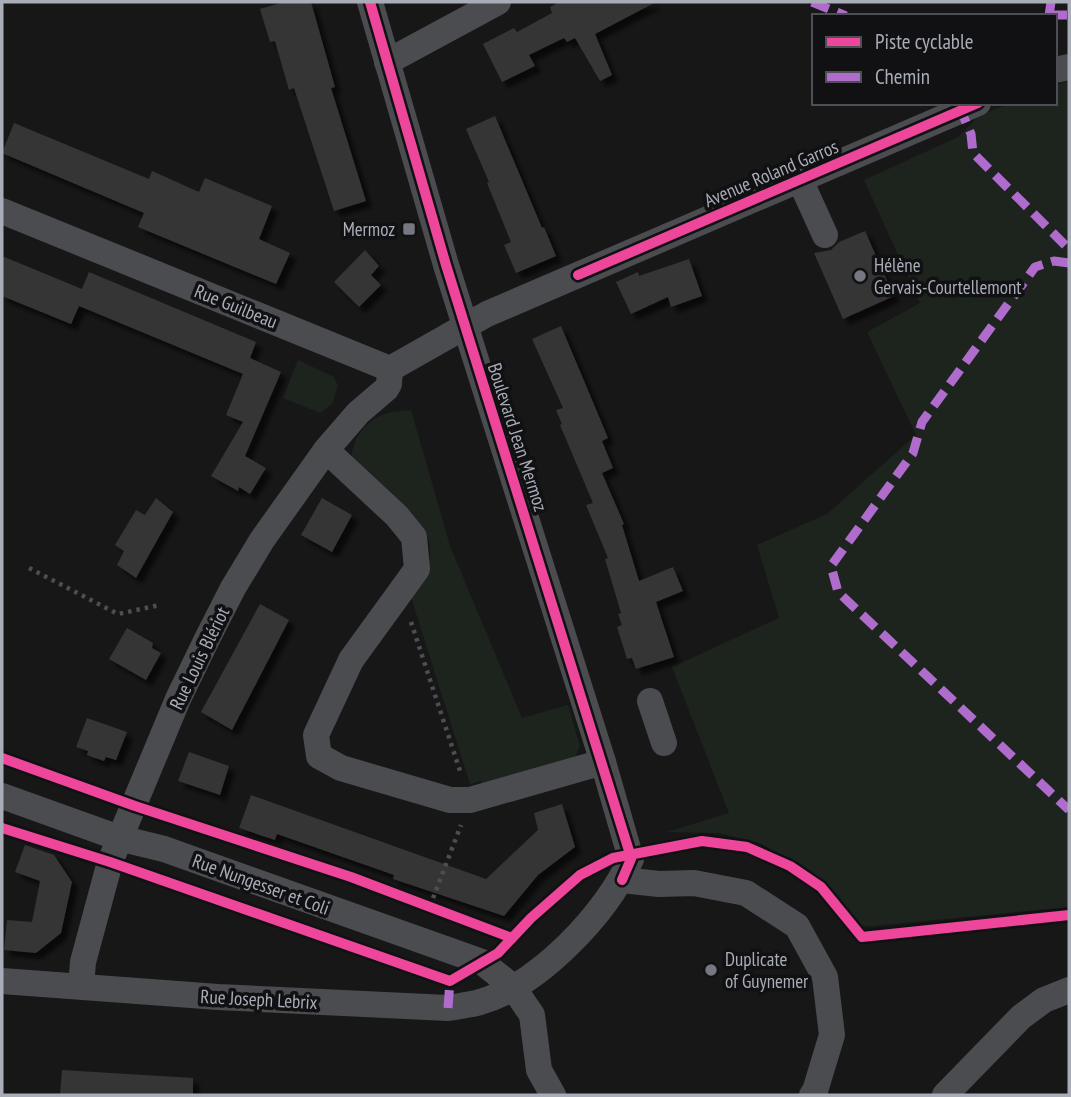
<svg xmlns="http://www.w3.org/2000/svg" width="1071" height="1097" viewBox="0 0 1071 1097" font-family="'PT Sans Narrow',sans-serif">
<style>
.green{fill:#1d241e}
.building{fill:#353536;filter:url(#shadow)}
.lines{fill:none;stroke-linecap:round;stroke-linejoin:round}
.path{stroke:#4d4e52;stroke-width:4.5;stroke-dasharray:3.5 5;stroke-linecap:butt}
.minor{stroke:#4b4c50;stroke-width:26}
.quiet{stroke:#b06ccc;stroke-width:9;stroke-dasharray:18 9;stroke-linecap:butt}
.cycleway-casing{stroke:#111113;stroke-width:15}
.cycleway{stroke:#ed469a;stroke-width:10}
.poi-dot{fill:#757880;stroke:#111113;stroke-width:2.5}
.labels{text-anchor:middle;stroke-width:7;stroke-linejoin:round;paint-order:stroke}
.street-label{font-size:19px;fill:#a8adb8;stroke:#111113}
.poi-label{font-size:19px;fill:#a8adb8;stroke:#111113;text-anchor:start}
</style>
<defs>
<filter id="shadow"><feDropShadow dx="6" dy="6" stdDeviation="2" flood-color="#0009"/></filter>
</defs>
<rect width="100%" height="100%" fill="#171717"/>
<g class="green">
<polygon points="1069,80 1069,907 861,927 817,877 760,843 718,833 667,832 729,813 672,667 779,618 757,545 827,514 916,435 867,332 920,303 864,180 958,137 980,115 1011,103 1055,103 1055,86"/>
<polygon points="298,360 334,377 338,386 332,404 320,413 283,398"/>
<path d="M411,410l39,136 72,172 46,-13 12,41 -5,11 -91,30 -3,-6 -11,3 -60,-190c18,-20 28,-41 13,-67l-71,-68c-2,-19 17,-42 36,-46 7,-2 16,-2 23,-3z"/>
</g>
<g class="building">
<polygon points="284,2 311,2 335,87 331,88 366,201 334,211 294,88 289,90 275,41 270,42 260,9"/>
<polygon points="559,2 656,2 595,34 612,75 600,81 575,38 567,42 564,38 529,55 535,66 502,82 483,44 514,28 517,32 552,13 550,7"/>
<polygon points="495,116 542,228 544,227 556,256 516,273 504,245 511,242 487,183 489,182 466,129"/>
<polygon points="14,123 149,179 152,171 199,192 205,178 272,206 259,239 290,253 276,284 138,227 144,213 2,153"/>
<polygon points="865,231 894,296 843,319 814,253 831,250 839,242"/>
<polygon points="365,250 379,266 371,275 381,285 359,307 334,282"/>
<polygon points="2,256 82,289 89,272 256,342 250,358 281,372 245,456 266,468 250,494 239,487 238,491 211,476 243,422 226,415 243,374 79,306 71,324 2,296"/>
<polygon points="689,259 702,296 671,307 668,297 631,314 616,282 638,272 639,276"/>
<polygon points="561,326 608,438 602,441 613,468 602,473 624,524 622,525 639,581 673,567 683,591 656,602 674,657 636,669 632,658 627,659 617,627 622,625 618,614 621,613 605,559 608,558 586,505 593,503 560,425 562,424 556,410 563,408 532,339"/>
<polygon points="156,498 173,512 136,578 117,565 124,551 115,545 136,510 145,515"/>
<polygon points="322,498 352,515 332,552 301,535"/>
<polygon points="260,604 289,620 232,730 201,712"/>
<polygon points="127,628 153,643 152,648 161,653 146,680 109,659"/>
<polygon points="87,718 127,732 116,760 106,757 104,761 95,758 87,755 88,751 76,747"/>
<polygon points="189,752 229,766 220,795 178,781"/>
<polygon points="251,795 486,879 538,830 534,813 562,804 575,847 538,875 504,916 393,879 394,875 277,834 275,840 239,828"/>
<polygon points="25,845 54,855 72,882 61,933 36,953 4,950 7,920 32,922 40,881 15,872"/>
<polygon points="62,1070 193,1078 193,1095 60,1095"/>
</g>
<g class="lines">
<g class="path">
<polyline points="29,568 118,614 160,605"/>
<polyline points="411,622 461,774"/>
<polyline points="430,906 461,825"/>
</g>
<g class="minor">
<polyline points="387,62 498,2"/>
<polyline points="1055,70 1069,67"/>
<polyline points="800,180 825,235"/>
<polyline points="2,211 390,369 487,314 978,103"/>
<polyline points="326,450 397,516 414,537 417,569 351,660 316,735 319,756 341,768 450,800 470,800 603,762"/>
<polyline points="650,701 664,743"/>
<polyline points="2,796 119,838 164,849 482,962 513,987 532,1015 539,1070 553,1095"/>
<polyline points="622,880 659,884 694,883 746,893 797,926 825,977 832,1035 815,1091 812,1095"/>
<path d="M2,981l216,16 230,11c11,-2 22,-3 32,-6 59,-17 126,-88 151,-143l-28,-97 -157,-497 -76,-263"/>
<polyline points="81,986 83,962 110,862 178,699 207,639 233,588 262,540 326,450 358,413 386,389 389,384 390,369"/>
<polyline points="945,1095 1021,1017 1044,1000 1069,990"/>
</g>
<g class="quiet">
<polyline points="812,2 846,16"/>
<polyline points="1049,15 1069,15"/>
<polyline points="1049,16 1051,2"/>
<polyline points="959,106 971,134 973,153 1069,249"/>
<polyline points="1069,263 1054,261 1035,267 922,422 913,453 831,566 838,592 1069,810"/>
<polyline points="448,1008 450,981"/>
</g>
<defs>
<g id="cycleway">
<polyline points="370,2 446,265 630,854 631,859 622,880"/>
<polyline points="578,275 978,103"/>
<polyline points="2,758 135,806 351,877 512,938"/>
<polyline points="2,828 110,862 450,981 498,953 531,918 580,875 613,858 702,841 747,847 790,866 821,887 862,937 1069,915"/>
</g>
</defs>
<use href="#cycleway" class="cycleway-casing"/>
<use href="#cycleway" class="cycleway"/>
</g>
<g class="poi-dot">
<rect x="402" y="222" width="14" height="14" rx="3.5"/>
<circle cx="860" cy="276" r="7"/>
<circle cx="711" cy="970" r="7"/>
</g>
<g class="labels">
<g class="street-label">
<text transform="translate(771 173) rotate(-23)" y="7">Avenue Roland Garros</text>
<text transform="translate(236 306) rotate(22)" y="7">Rue Guilbeau</text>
<text transform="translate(518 437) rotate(72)" y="7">Boulevard Jean Mermoz</text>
<text transform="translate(199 658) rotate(-64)" y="7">Rue Louis Blériot</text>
<text transform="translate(261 884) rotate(20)" y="7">Rue Nungesser et Coli</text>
<text transform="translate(259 999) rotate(3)" y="7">Rue Joseph Lebrix</text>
</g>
<g class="poi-label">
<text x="395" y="236" text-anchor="end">Mermoz</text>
<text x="874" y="272">Hélène<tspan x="874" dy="22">Gervais-Courtellemont</tspan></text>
<text x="725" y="966">Duplicate<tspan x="725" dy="22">of Guynemer</tspan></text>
</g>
</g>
<rect width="1071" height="1097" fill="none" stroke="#a8adb8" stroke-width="7"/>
<rect x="812" y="14" width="245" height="91" fill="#111113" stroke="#4d4f55" stroke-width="2"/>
<rect x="826" y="37" width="35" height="10" fill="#ed469a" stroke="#4d4f55" stroke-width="2"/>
<text x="875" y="49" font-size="21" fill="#a8adb8">Piste cyclable</text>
<rect x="826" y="72" width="35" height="10" fill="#b06ccc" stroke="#4d4f55" stroke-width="2"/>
<text x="875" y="84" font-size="21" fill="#a8adb8">Chemin</text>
</svg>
